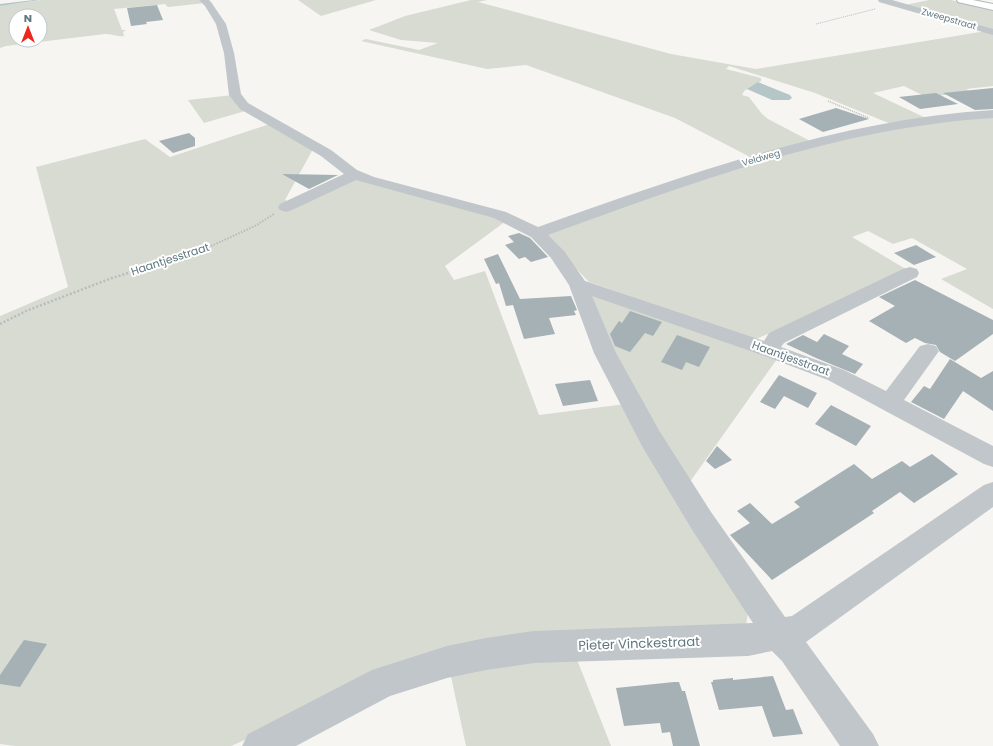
<svg xmlns="http://www.w3.org/2000/svg" width="993" height="746" viewBox="0 0 993 746" font-family="Poppins,sans-serif">
<style>
.green{fill:#d7dbd1;fill-rule:evenodd}
.water{fill:#b5c6c8}
.lines{fill:none;stroke-linecap:round;stroke-linejoin:round}
.stream{fill:#b5c6c8;fill-rule:evenodd}
.building{fill:#a5b1b5}
.major-casing{stroke:#b1b8bb;stroke-width:2}
.path-far3{stroke:#b8bdbe;stroke-width:1;stroke-dasharray:1 1;stroke-linecap:butt}
.path-far2{stroke:#b8bdbe;stroke-width:1.5;stroke-dasharray:1 1;stroke-linecap:butt}
.path-far1{stroke:#b8bdbe;stroke-width:2;stroke-dasharray:1.5 1.5;stroke-linecap:butt}
.path{stroke:#b8bdbe;stroke-width:2.5;stroke-dasharray:2 2;stroke-linecap:butt}
.minor{fill:#c0c6c9;fill-rule:evenodd}
.major{fill:#fff;fill-rule:evenodd}
.labels{text-anchor:middle;stroke-width:4;stroke-linejoin:round;paint-order:stroke}
.far-street-label{font-size:9px;fill:#5f777f;stroke:#fff}
.street-label{font-size:11px;fill:#5f777f;stroke:#fff}
.near-street-label{font-size:13px;fill:#5f777f;stroke:#fff}
</style>
<rect width="100%" height="100%" fill="#f6f5f2"/>
<g class="green">
<path d="M42,0h159l4,3 -37,4 -3,-3 -51,5 8,21h4l-3,2 1,4c-7,1 -12,-2 -19,-2l-99,12 -6,2v-42zM16,16h24v24h-24z"/>
<polygon points="298,0 376,0 321,16"/>
<polygon points="471,0 487,0 478,2 671,54 756,69 986,31 993,33 993,86 966,89 972,92 926,97 904,86 873,93 928,119 891,124 815,93 729,66 726,69 761,78 761,81 744,91 742,95 749,97 762,114 768,119 812,142 752,158 675,118 526,65 487,69 361,41 366,39 419,50 438,43 401,40 369,30 405,16"/>
<polygon points="929,0 951,0 993,9 993,31 905,5"/>
<polygon points="233,95 245,111 204,123 188,100"/>
<path d="M993,116v193l-52,-30 26,-10 -55,-31 -19,6 -25,-13 -16,6 57,34 -155,69 -165,-58 -41,-43 -1,-5c115,-41 229,-85 350,-107 31,-5 64,-7 96,-11z"/>
<polygon points="270,124 313,149 285,200 296,204 356,178 506,221 445,266 454,280 485,271 539,415 626,404 748,613 746,625 571,636 258,734 231,746 15,746 0,744 0,316 68,287 36,167 145,139 170,157"/>
<polygon points="588,294 777,359 687,486 653,435"/>
<polygon points="576,657 611,746 466,746 450,672"/>
</g>
<polygon class="water" points="758,82 790,95 792,98 789,100 772,100 747,89"/>
<g class="lines">
<polygon class="stream" points="34,0 40,0 0,6 0,4"/>
</g>
<g class="building">
<polygon points="157,5 163,20 146,22 147,24 131,26 127,8"/>
<polygon points="993,88 993,109 975,110 943,93"/>
<polygon points="936,93 958,104 920,109 899,97"/>
<polygon points="836,108 869,119 823,132 799,119"/>
<polygon points="189,133 195,138 195,146 173,153 159,141"/>
<polygon points="282,174 338,175 309,189"/>
<polygon points="519,233 530,238 548,257 531,262 525,257 519,259 505,245 514,242 508,236"/>
<polygon points="916,245 936,257 914,265 894,253"/>
<polygon points="498,254 520,299 571,296 577,310 574,311 576,315 549,318 555,334 524,339 513,305 506,306 499,283 496,284 484,259"/>
<polygon points="915,280 993,320 993,334 955,361 940,352 936,345 925,343 915,338 906,343 869,321 895,306 879,297"/>
<polygon points="630,311 662,322 653,336 645,333 630,352 615,346 610,334 619,321 622,323"/>
<polygon points="824,334 849,346 842,354 863,364 855,374 816,358 786,344 803,335 817,342"/>
<polygon points="677,335 710,347 699,367 686,362 682,370 661,362"/>
<polygon points="950,359 981,378 993,371 993,411 963,391 944,419 911,402 924,386 930,389"/>
<polygon points="779,375 817,393 808,408 784,396 775,409 760,402"/>
<polygon points="590,380 598,401 563,406 555,384"/>
<polygon points="831,405 871,426 856,446 815,424"/>
<polygon points="717,446 732,460 715,469 706,461"/>
<polygon points="932,454 958,474 914,503 900,492 872,511 874,513 772,580 730,535 750,523 737,511 750,503 772,524 800,507 794,502 854,464 872,479 902,461 910,467"/>
<polygon points="24,640 47,644 20,687 0,684 0,675"/>
<polygon points="773,676 786,710 793,709 803,734 773,737 762,706 719,710 711,682 713,682 713,680 733,678 733,680"/>
<polygon points="674,682 679,682 682,691 685,691 700,746 673,746 670,732 662,733 660,723 624,726 616,688"/>
</g>
<g class="lines">
<defs>
<polygon id="major" points="957,0 973,0 993,4 993,10 958,2"/>
</defs>
<use href="#major" class="major-casing"/>
<polyline class="path-far3" points="816,24 875,9"/>
<polyline class="path-far2" points="828,101 869,118"/>
<polyline class="path-far1" points="200,251 255,226 274,214"/>
<polyline class="path" points="0,324 26,311 112,278 202,250"/>
<g class="minor">
<path d="M199,0h10l2,2 15,22 8,29 7,41 7,9 83,47 26,20 17,7 132,35 32,15c144,-51 302,-108 455,-117v8c-152,9 -302,65 -445,117l16,16 21,30 179,60 5,-8 134,-64 7,-2 7,2 2,4 -2,4 -133,66 -3,4 63,23 42,21 34,-45 8,-2 8,2 3,5 -35,49 89,46v21l-9,-3 -156,-84 -66,-25 -170,-59 24,57 44,79 51,80 74,105 7,-1 192,-131 9,-3v25l-187,135 67,92 6,12h-39l-58,-85 -10,-10 -24,5 -214,7 -48,7 -39,8 -57,18 -94,50h-54l6,-12 124,-64 75,-24 39,-8 48,-7 219,-8 -62,-95 -49,-82 -48,-93 -25,-68 -18,-27 -20,-21 -37,-19 -138,-38 -64,30 -6,2 -6,-2 -2,-3 2,-3 64,-30 -23,-18 -81,-47 -11,-14 -5,-42 -8,-29 -11,-18z"/>
<polygon points="878,0 892,0 993,29 993,35 879,2"/>
</g>
<use href="#major" class="major"/>
</g>
<g class="labels">
<g class="far-street-label">
<text transform="translate(949 19) rotate(16)" y="3">Zweepstraat</text>
<text transform="translate(761 158) rotate(-16)" y="3">Veldweg</text>
</g>
<g class="street-label">
<text transform="translate(170 259) rotate(-18)" y="4">Haantjesstraat</text>
<text transform="translate(791 358) rotate(20)" y="4">Haantjesstraat</text>
</g>
<g class="near-street-label">
<text transform="translate(639 643) rotate(-2)" y="5">Pieter Vinckestraat</text>
</g>
</g>
<g transform="translate(28 28)"><circle r="19" fill="#ffffff" stroke="#bfc9cc"/>
<path d="M0-3L7 15L0 10L-7 15Z" fill="#ec271d"/>
<text y="-6" font-size="11" font-weight="bold" text-anchor="middle" fill="#5f777f">N</text>
</g>
</svg>
